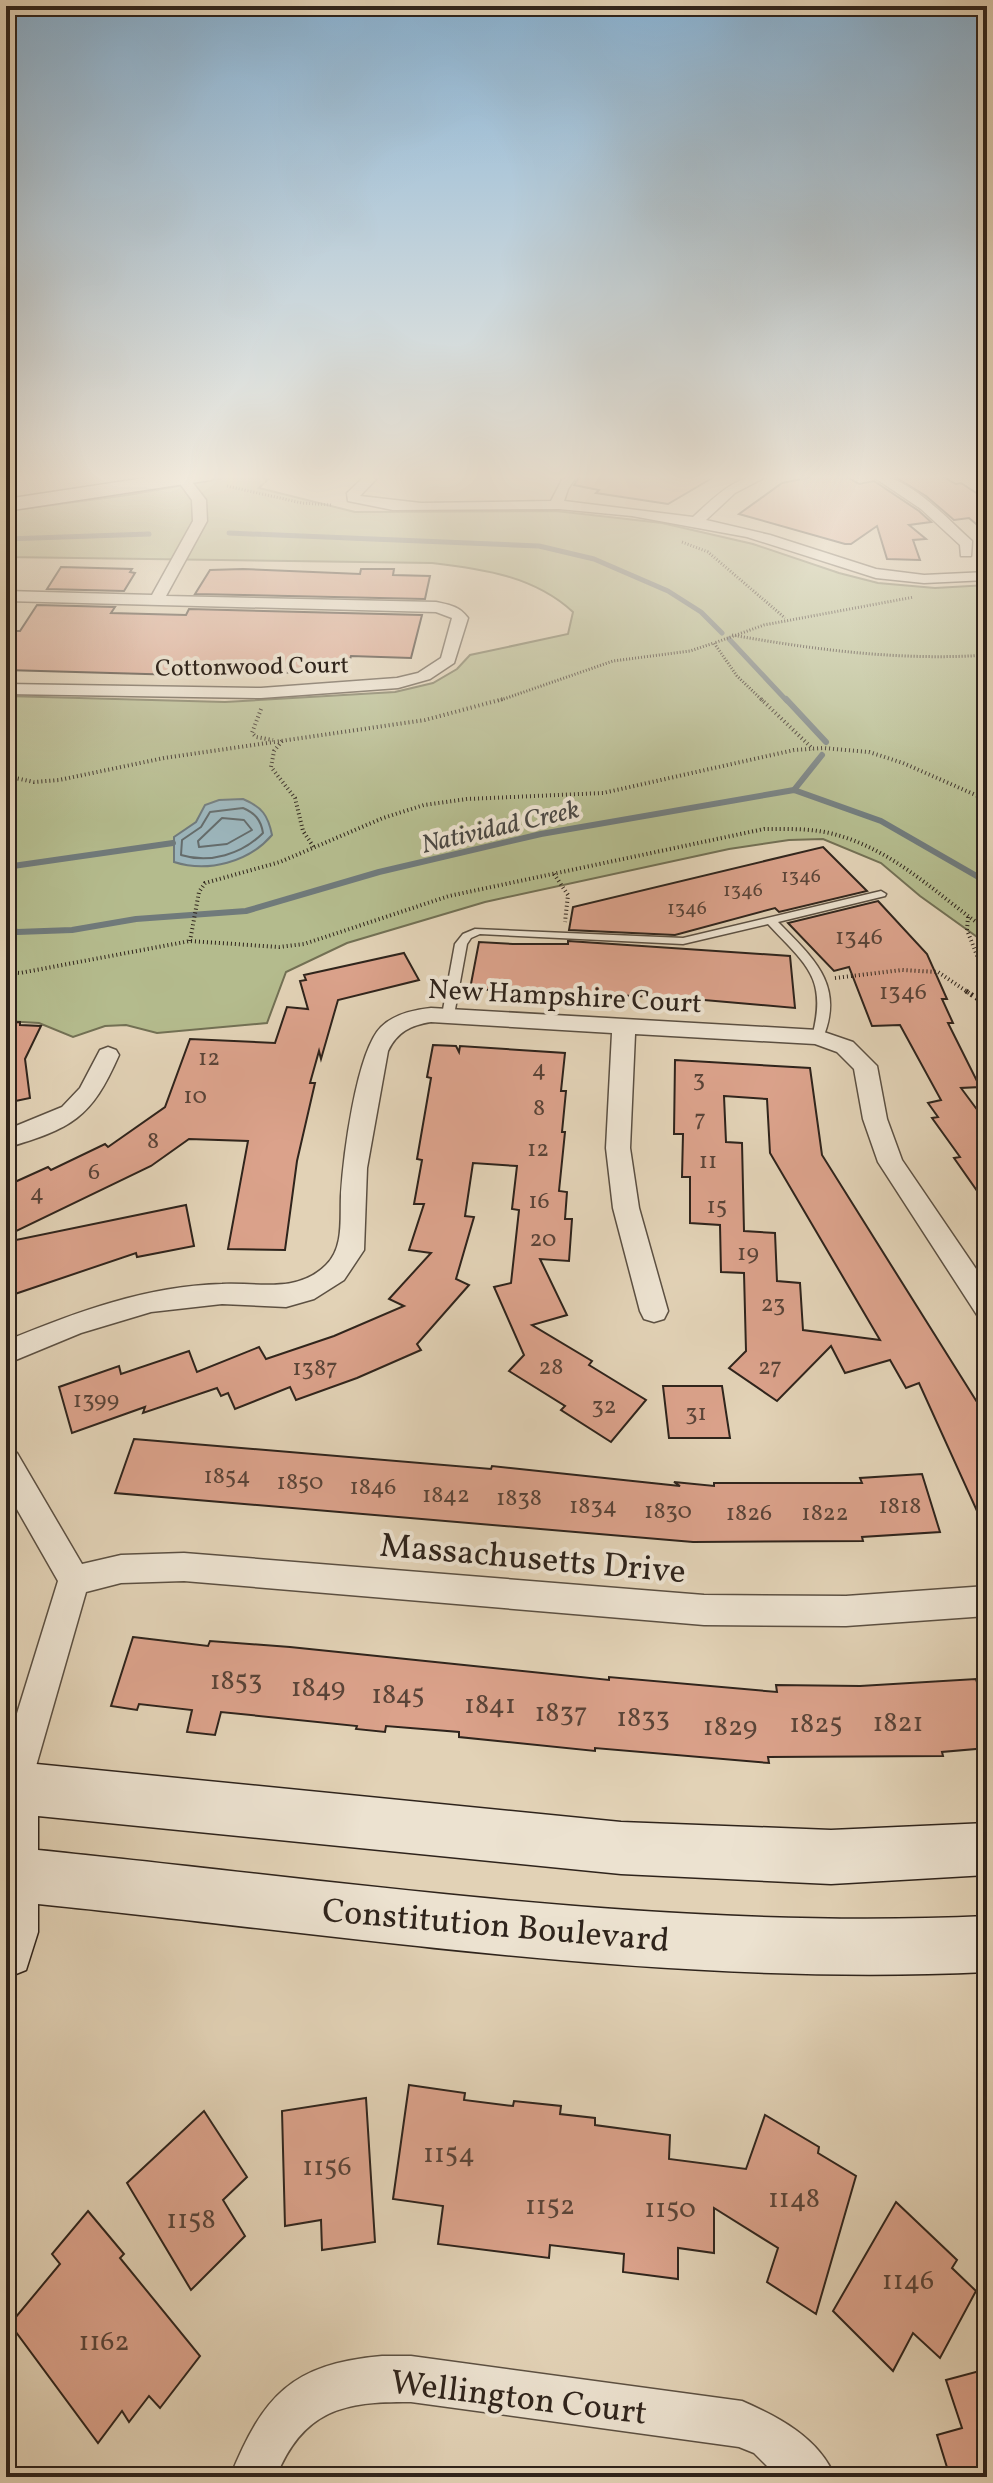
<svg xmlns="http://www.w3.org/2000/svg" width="993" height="2483" viewBox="0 0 993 2483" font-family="Vollkorn,serif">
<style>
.green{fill:#b4bb8d;stroke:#727054;stroke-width:2}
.water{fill:#9bb4ba;stroke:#707a7b;stroke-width:2}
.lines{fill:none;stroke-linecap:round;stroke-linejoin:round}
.shore{stroke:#656c6b;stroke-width:2}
.stream-far1{stroke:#707a7b;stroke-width:5}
.stream{stroke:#707a7b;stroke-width:6}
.building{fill:#dba28b;stroke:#2f241c;stroke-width:2;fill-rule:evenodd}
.lane-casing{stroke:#5c5042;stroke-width:3}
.street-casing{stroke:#5c5042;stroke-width:3}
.secondary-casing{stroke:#2f241c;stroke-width:3}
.path-far2{stroke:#2f241c;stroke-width:3;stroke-dasharray:1 2;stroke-linecap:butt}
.path-far1{stroke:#2f241c;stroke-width:4;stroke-dasharray:1 3;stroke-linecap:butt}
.path{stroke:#2f241c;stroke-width:5;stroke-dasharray:2 4;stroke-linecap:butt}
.lane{fill:#ece2d0;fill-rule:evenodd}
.street{fill:#ece2d0;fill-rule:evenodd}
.secondary{fill:#ece2d0;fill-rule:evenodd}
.labels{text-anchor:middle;stroke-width:8;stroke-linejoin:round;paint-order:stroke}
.far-number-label{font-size:20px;fill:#5a4438}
.far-street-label{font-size:24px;fill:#2f241c;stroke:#ece2d0}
.number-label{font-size:24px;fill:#5a4438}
.far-water-label{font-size:26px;font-style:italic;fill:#4a4844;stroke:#ece2d0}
.street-label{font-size:28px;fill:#2f241c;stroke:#ece2d0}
.near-number-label{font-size:28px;fill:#5a4438}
.near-street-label{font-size:34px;fill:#2f241c;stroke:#ece2d0}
</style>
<rect width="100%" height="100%" fill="#e2d2b6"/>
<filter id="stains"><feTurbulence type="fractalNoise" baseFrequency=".0025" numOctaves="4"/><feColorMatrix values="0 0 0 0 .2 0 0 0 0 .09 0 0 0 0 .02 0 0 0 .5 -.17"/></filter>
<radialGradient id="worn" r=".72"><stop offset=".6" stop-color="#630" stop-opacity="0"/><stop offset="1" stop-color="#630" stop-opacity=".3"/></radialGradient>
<path class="green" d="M245,474h29l-15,14 96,24 201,-1 106,12 91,21 86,29 39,10 57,5 52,-3v359l-67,-48 -39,-33 -58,-24 -34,1 -60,9 -244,53 -138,41 -61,29 -19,51 -110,10 -31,-8 -21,1 -32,11 -34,-14 -33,-2v-325l219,6 170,-10 38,-9 24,-14 13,-14 98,-21 5,-22c-39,-36 -90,-43 -141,-49l-426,-6v-46l122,-16z"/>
<path class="water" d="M243,799c19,8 25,16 29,36 -23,27 -64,38 -98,27v-25l22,-15 9,-17 14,-5z"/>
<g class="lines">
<g class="shore">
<path d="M243,808c12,5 18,12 20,25 -21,21 -53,31 -82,22l1,-15 19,-13 9,-15z"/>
<polygon points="222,818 244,820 252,830 227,844 199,847 198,841"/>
</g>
<g class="stream-far1">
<polyline points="229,533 539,546 594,559 668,591 701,612 722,633"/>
<polyline points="6,539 149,534"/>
<polyline points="729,639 787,701"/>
</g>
<g class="stream">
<polyline points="786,699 826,742"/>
<polyline points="794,790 822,755"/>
<polyline points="6,867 173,843"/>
<polyline points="6,925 17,932 72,930 136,919 246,911 379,872 541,834 794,790 881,821 987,882"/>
</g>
</g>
<g class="building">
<polygon points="581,474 719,474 668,504 596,493 599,490 574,485"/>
<polygon points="826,474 842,474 859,484 874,481 919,511 931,522 909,525 926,539 913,540 920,560 887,559 877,526 851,544 845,544 739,514 782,483"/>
<polygon points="908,474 938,474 956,484 961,483 987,500 987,533 969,518 954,520 926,496 895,477"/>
<polygon points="61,567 132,569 130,572 135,573 124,591 47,589"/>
<polygon points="243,569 360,574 361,569 394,569 393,575 430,576 425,599 195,594 210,570"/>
<polygon points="37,605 115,607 111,613 186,615 189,609 422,615 411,658 351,656 347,669 338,670 216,676 6,670 6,631 20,631"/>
<polygon points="823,847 867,891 779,912 775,908 675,935 569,930 573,907"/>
<polygon points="878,901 927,954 947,999 942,999 953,1023 948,1023 980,1087 961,1088 987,1123 987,1205 954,1158 960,1157 932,1118 938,1117 928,1103 941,1100 900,1025 872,1026 849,967 834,971 788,923"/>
<polygon points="568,941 790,956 795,1008 681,998 470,989 479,942 513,944 568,944"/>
<polygon points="404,953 419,980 338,1000 321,1059 319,1051 310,1083 315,1083 297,1161 285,1250 228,1249 248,1141 189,1139 151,1166 6,1236 6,1186 48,1167 51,1170 105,1144 108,1147 165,1107 190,1039 275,1043 287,1007 308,1009 300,981 306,980 304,975"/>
<polygon points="20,1022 20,1025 41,1026 25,1059 30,1098 6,1103 6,1023"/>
<polygon points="433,1045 456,1046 459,1052 460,1046 565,1053 561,1091 566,1091 562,1132 565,1132 559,1191 567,1192 565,1219 572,1219 569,1261 540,1259 567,1315 532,1325 592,1361 589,1365 646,1400 611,1442 561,1410 565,1406 509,1371 524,1355 494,1287 511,1283 519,1210 512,1209 517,1166 473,1163 465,1216 474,1217 456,1279 469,1285 417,1344 421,1350 357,1378 296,1400 290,1387 235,1409 228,1393 221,1396 217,1388 143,1413 145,1407 72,1433 59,1387 119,1366 121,1374 189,1351 197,1372 259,1347 266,1359 334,1336 404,1306 389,1299 431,1253 409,1250 424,1204 414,1204 422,1160 417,1159 431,1078 427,1077"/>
<path d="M675,1060l135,8 12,87 165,263v115l-68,-150 -13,5 -16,-28 -45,13 -14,-27 -54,55 -48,-33 17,-17 -2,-78 -23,-1 -1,-47 -30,-2v-46h-8l1,-43h-9zM724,1096l43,3 3,54 110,187 -77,-10 -3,-47 -23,-2 -2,-48 -31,-2 -2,-88 -16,-1z"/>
<polygon points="186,1205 194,1246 137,1257 136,1253 6,1297 6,1242"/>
<polygon points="663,1386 722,1386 730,1438 669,1438"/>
<polygon points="134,1439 491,1469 492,1466 680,1486 674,1482 714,1486 714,1483 862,1483 860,1478 922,1474 940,1532 862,1537 863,1541 693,1542 115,1493"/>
<polygon points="133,1637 208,1646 210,1641 290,1647 609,1680 609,1677 777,1692 776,1685 860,1686 976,1679 978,1686 987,1685 987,1748 942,1752 943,1756 768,1757 769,1763 595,1748 595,1751 459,1737 459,1732 386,1726 385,1732 356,1729 357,1726 221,1712 215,1735 187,1732 192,1710 139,1704 137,1710 111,1706"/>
<polygon points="409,2085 465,2093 464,2100 513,2106 514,2101 561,2106 560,2114 595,2118 595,2125 670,2135 669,2159 746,2169 765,2115 819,2147 818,2153 856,2176 816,2314 767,2282 778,2248 714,2208 714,2253 678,2248 678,2279 623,2272 624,2254 550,2245 549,2258 438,2244 443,2206 393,2199"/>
<polygon points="366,2098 375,2242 322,2250 321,2220 285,2226 282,2111"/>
<polygon points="204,2111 247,2177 223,2200 245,2236 191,2290 127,2183"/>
<polygon points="896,2202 957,2260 952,2268 976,2291 940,2358 913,2333 893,2371 833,2311"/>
<polygon points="88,2211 124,2254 120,2258 200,2356 160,2408 149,2396 129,2422 122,2411 98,2443 10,2324 60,2264 52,2254"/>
<polygon points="987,2369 987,2477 950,2477 937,2435 962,2428 946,2380"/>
</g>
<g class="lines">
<defs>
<path id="lane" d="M881,891l5,3 -1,2 -107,26c35,36 68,63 44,118l-4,1 -6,-4c16,-60 -6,-72 -44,-113l-85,20 -203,-10 -9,4 -4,6 -13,71 -6,4 -6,-4 13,-71 8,-10 12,-5 208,9z"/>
<g id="street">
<path d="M173,474h13l20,26 1,21 -41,75 270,6c14,3 23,4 32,16l-14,45 -24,16 -32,9 -137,10 -255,-4v-10l255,4 136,-10 21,-5 23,-15 11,-40 -16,-6 -430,-11v-10l146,4 41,-74 -1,-21z"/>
<path d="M367,474h14l-21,22 61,7 130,-2 14,-27h13l-10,15 -4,12 129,16c24,-22 44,-43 78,-43l-36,19 -29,27 64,15 106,34 48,6 63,-3v8l-63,3 -48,-5 -129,-41 -115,-21 -73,-7 -166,1 -45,-9 -1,-8z"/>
<path d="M869,474c39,0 75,42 103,67l-1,15h-10l-1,-11 -39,-36z"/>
<path d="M431,1008l387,22 35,12 24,24 10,53 15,41 85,125v33l-10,-3 -99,-153 -15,-43 -9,-50 -17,-17 -22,-8 -180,-10 -5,114 9,60 29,103 -4,8 -10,3 -10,-3 -4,-8 -27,-103 -7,-60 6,-115 -181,-11c-20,3 -34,10 -43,29l-21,117 -3,82 -20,30 -30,19 -28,8 -64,-3 -71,8 -70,21 -75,31v-23c70,-29 140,-55 216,-57 36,-2 75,10 104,-19 18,-17 14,-46 15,-69 2,-37 15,-144 40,-169 13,-13 32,-17 50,-19z"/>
<path d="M108,1047l8,3 3,5c-28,64 -47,73 -113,93v-18l56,-23 18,-19 20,-38z"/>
<polygon points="6,1449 17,1453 82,1564 121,1555 184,1553 704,1595 846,1596 987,1586 987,1616 846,1626 704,1625 184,1581 121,1583 86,1592 30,1787 24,1799 12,1805 6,1802 6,1749 58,1581 6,1490"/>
<path d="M382,2356h29l331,45c37,16 77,37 93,76h-57l-24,-24 -15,-6 -328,-45c-67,-1 -108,8 -135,75h-46c33,-81 61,-113 152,-121z"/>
</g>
<g id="secondary">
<polygon points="171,474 220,474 211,480 6,511 6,499"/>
<path d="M6,1761l615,61 210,8 156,-7v52l-156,9 -210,-10 -583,-58v34c316,32 631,81 949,66v56c-319,15 -633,-36 -949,-68v28l-12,38 -20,8z"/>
</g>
</defs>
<use href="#lane" class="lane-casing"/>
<use href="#street" class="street-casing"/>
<use href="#secondary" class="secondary-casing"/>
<g class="path-far2">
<polyline points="227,486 302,503 331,505"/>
<polyline points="682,542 708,552 785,618"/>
<path d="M732,635c84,15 170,26 255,20"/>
<polyline points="498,701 613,661 690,651 714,643"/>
<polyline points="763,701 737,676 714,643 764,625 914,597"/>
</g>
<g class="path-far1">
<polyline points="761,699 813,749"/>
<polyline points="261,709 252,733 256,737 273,740"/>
<polyline points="282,741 274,751 271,767 295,798 303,831 315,849"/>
<polyline points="6,776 34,782 59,780 164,758 425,720 503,699"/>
<polyline points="554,874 568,895 565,922"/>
<polyline points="968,917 967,930 987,981"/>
<polyline points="190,941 199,892 205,883 280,862 383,818 424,805 467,799 603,793 794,750 823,748 869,752 903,763 987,800"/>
<path d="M6,972l14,1 170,-32 89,6 25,-3 145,-48 315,-67c24,0 50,-1 73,6 58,16 102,61 150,95"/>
<polyline points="835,978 902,970 938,972 969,993"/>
</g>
<polyline class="path" points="966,991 987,1005"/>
<use href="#lane" class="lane"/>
<use href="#street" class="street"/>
<use href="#secondary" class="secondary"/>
</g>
<linearGradient id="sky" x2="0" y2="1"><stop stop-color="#89b4d6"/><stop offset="0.58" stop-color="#f2ebde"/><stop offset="1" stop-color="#f2ebde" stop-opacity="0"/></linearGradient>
<rect width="993" height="822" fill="url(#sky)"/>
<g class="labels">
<g class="far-number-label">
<text x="801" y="882">1346</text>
<text x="743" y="896">1346</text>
<text x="687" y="914">1346</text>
</g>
<g class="far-street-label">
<text transform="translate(252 666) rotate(-1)" y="8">Cottonwood Court</text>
</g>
<g class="number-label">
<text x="859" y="944">1346</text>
<text x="903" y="999">1346</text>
<text x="209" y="1065">12</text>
<text x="539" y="1076">4</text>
<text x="699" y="1086">3</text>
<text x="195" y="1103">10</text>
<text x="539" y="1115">8</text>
<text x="700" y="1126">7</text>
<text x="153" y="1148">8</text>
<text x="538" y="1156">12</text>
<text x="708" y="1168">11</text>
<text x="94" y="1179">6</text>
<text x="37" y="1200">4</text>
<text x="539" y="1208">16</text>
<text x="717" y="1213">15</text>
<text x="543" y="1246">20</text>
<text x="748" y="1260">19</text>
<text x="773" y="1311">23</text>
<text x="551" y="1374">28</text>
<text x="770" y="1374">27</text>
<text x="315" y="1375">1387</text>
<text x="96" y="1407">1399</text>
<text x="604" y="1413">32</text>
<text x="696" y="1420">31</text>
<text x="227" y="1483">1854</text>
<text x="300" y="1489">1850</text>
<text x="373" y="1494">1846</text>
<text x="446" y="1502">1842</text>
<text x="519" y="1505">1838</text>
<text x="593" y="1513">1834</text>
<text x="900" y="1513">1818</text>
<text x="668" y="1518">1830</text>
<text x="749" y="1520">1826</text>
<text x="825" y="1520">1822</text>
</g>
<g class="far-water-label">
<text transform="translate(500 826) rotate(-13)" y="9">Natividad Creek</text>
</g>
<g class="street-label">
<text transform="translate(565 995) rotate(3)" y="10">New Hampshire Court</text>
</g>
<g class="near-number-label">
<text x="236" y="1689">1853</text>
<text x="318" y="1696">1849</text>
<text x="398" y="1703">1845</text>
<text x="490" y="1713">1841</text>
<text x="561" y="1721">1837</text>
<text x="643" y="1726">1833</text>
<text x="898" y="1731">1821</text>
<text x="816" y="1732">1825</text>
<text x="730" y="1735">1829</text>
<text x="449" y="2162">1154</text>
<text x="327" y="2175">1156</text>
<text x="794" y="2207">1148</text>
<text x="550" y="2214">1152</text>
<text x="670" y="2217">1150</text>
<text x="191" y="2228">1158</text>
<text x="908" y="2289">1146</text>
<text x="104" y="2350">1162</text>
</g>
<g class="near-street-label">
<text transform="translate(533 1557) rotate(5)" y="12">Massachusetts Drive</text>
<text transform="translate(496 1924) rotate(5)" y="12">Constitution Boulevard</text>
<text transform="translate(519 2396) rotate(7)" y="12">Wellington Court</text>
</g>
</g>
<rect width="993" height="2483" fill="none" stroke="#e2d2b6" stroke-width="32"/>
<rect x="8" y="8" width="977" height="2467" fill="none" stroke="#2f241c" stroke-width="4"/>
<rect x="16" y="16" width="961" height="2451" fill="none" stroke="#2f241c" stroke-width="2"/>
<rect width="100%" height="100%" filter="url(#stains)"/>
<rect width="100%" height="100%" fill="url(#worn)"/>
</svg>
